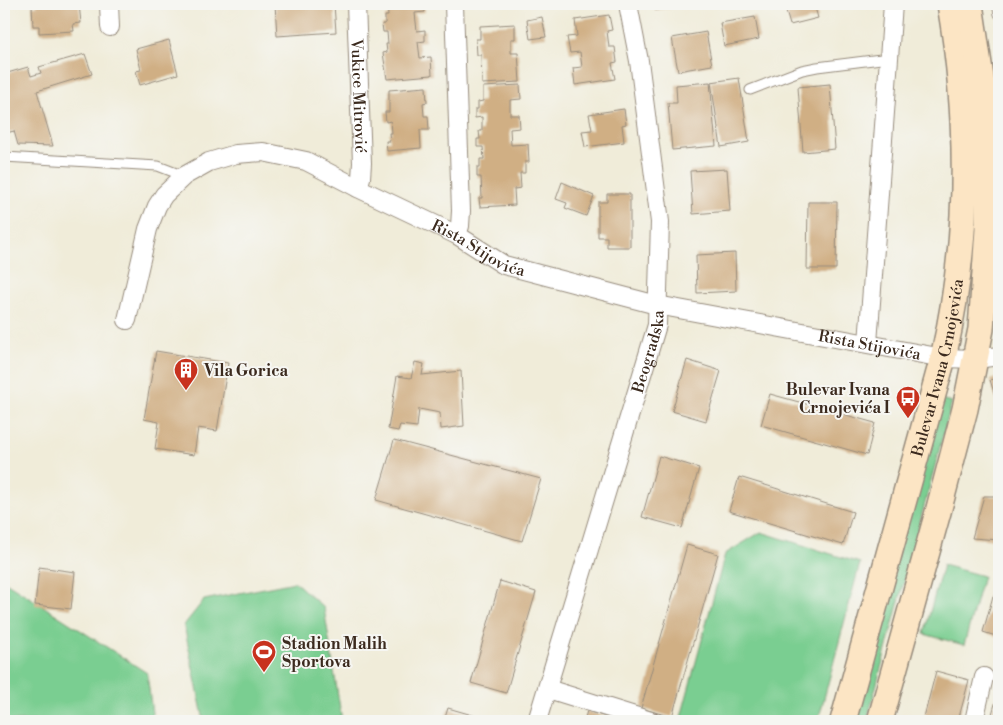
<svg xmlns="http://www.w3.org/2000/svg" width="1003" height="725" viewBox="0 0 1003 725" font-family="'Libre Bodoni',serif">
<style>
.green{fill:#7ace91;stroke:#5a7c58}
.building{fill:#d0af84}
.lines{fill:none;stroke-linecap:round;stroke-linejoin:round}
.lane-casing{stroke:#968b7c;stroke-width:11}
.street-casing{stroke:#968b7c;stroke-width:20}
.secondary-casing{stroke:#968b7c;stroke-width:28}
.lane{stroke:#fff;stroke-width:9}
.street{stroke:#fff;stroke-width:18}
.secondary{stroke:#fce5c4;stroke-width:25}
.labels{text-anchor:middle;stroke-width:4;stroke-linejoin:round;paint-order:stroke}
.street-label{font-size:16px;fill:#3b2a1e;stroke:#f6f6f2}
.poi-label{font-size:16px;font-weight:bold;fill:#3b2a1e;stroke:#f6f6f2;text-anchor:start}
</style>
<rect width="100%" height="100%" fill="#f6f6f2"/>
<filter id="ink" filterUnits="userSpaceOnUse"><feTurbulence type="fractalNoise" baseFrequency=".02" numOctaves="2"/><feDisplacementMap in="SourceGraphic" scale="10" xChannelSelector="R" yChannelSelector="G"/><feConvolveMatrix kernelMatrix="1 2 1 2 8 2 1 2 1" color-interpolation-filters="sRGB"/></filter>
<filter id="wash" filterUnits="userSpaceOnUse"><feTurbulence type="fractalNoise" baseFrequency=".0096" numOctaves="4" result="noise"/><feDisplacementMap in="SourceGraphic" scale="20" xChannelSelector="R" yChannelSelector="G"/><feGaussianBlur stdDeviation="1.12" result="paint"/><feColorMatrix in="noise" values="0 0 0 0 0 0 0 0 0 0 0 0 0 0 0 0 0 1.4 0 .05"/><feComposite in="paint" operator="in"/></filter>
<g filter="url(#wash)">
<rect width="100%" height="100%" fill="#f0ecd9"/>
<g class="green">
<polygon points="940,399 952,402 867,721 853,721"/>
<polygon points="761,532 860,563 818,721 680,721 725,554"/>
<polygon points="943,565 983,576 964,645 924,634"/>
<polygon points="4,581 147,673 153,721 4,721"/>
<polygon points="295,582 324,608 342,721 204,721 184,625 204,600"/>
</g>
<g id="blocks">
<g class="building">
<polygon points="37,4 79,4 81,23 73,24 74,31 39,33 39,26 33,26 32,6 37,6"/>
<polygon points="275,4 334,4 336,32 277,36"/>
<polygon points="387,4 424,4 425,12 415,13 417,31 425,30 425,41 418,42 420,58 431,57 432,75 387,79 383,53 387,52 386,44 388,44 387,32 383,32 382,24 385,24 385,16 388,16"/>
<polygon points="654,4 691,4 691,6 655,10"/>
<polygon points="784,4 814,4 818,18 790,25"/>
<polygon points="609,15 612,30 607,31 609,47 615,47 617,62 612,63 615,79 575,85 573,68 582,67 580,52 570,53 567,37 577,36 575,20"/>
<polygon points="542,17 546,37 530,39 527,20"/>
<polygon points="755,17 759,39 724,46 720,23"/>
<polygon points="515,24 515,39 511,39 511,53 518,53 520,82 482,84 481,55 477,55 476,39 480,39 480,26"/>
<polygon points="706,32 712,65 678,71 672,38"/>
<polygon points="169,40 178,74 140,85 136,71 141,70 136,49"/>
<polygon points="85,54 92,74 37,91 53,146 18,145 14,131 6,133 4,74 28,67 31,76 41,73 39,67"/>
<polygon points="739,78 749,142 721,147 711,82"/>
<polygon points="710,82 716,146 672,150 668,103 677,103 676,85"/>
<polygon points="830,84 835,149 803,152 798,87"/>
<polygon points="520,85 521,99 510,100 510,115 519,115 520,128 510,129 511,145 528,144 529,162 525,162 525,173 520,173 521,188 514,189 515,205 480,207 479,198 482,198 481,177 477,177 477,167 480,167 480,159 484,159 483,147 477,147 477,139 480,139 479,131 482,131 482,117 475,118 475,109 478,109 478,102 483,101 483,87"/>
<polygon points="426,87 427,102 423,103 424,116 428,116 429,130 420,130 421,148 387,151 386,141 390,141 389,133 392,133 391,121 386,122 385,112 389,112 389,90"/>
<polygon points="624,109 626,124 622,125 624,142 585,147 582,131 592,130 589,114"/>
<polygon points="727,169 730,211 693,214 690,171"/>
<polygon points="562,182 594,196 586,216 565,208 567,203 556,199"/>
<polygon points="607,194 630,194 630,247 607,247 607,237 598,237 598,202 607,202"/>
<polygon points="808,202 837,202 836,269 807,269"/>
<polygon points="735,253 736,291 697,293 696,255"/>
<polygon points="156,351 228,363 217,431 198,428 194,455 155,449 159,422 144,419"/>
<polygon points="687,360 721,371 706,421 672,411"/>
<polygon points="415,362 424,364 422,375 461,371 464,426 441,429 440,413 419,409 417,427 400,425 398,431 388,429 397,376 411,378"/>
<polygon points="999,377 999,408 990,380"/>
<polygon points="770,394 875,423 867,455 761,425"/>
<polygon points="394,440 541,479 522,541 376,500"/>
<polygon points="659,456 699,468 682,528 642,517"/>
<polygon points="739,477 853,512 843,545 729,511"/>
<polygon points="984,496 999,496 999,540 972,538"/>
<polygon points="687,545 718,554 672,717 641,708"/>
<polygon points="39,567 75,572 71,609 35,605"/>
<polygon points="500,581 536,592 506,693 471,683"/>
<polygon points="993,596 999,598 999,637 983,632"/>
<polygon points="936,671 969,680 958,721 923,721"/>
<polygon points="999,690 999,721 990,721"/>
<polygon points="448,708 493,721 444,721"/>
<polygon points="587,711 618,721 584,721"/>
</g>
</g>
</g>
<g filter="url(#ink)">
<use href="#blocks" fill-opacity="0" stroke="#968b7c" stroke-width="1"/>
<g class="lines">
<defs>
<g id="lane">
<polyline points="997,4 999,14"/>
<polyline points="750,90 802,70 817,67 889,58"/>
<polyline points="4,157 158,166 184,176"/>
</g>
<g id="street">
<polyline points="109,4 110,27"/>
<path id="s1" d="M356,4l6,159 -1,15 -3,10"/>
<polyline points="454,4 461,211 460,226 457,235"/>
<path id="s2" d="M127,320l21,-91 9,-23 7,-11 20,-19 25,-14 27,-8 27,-2 43,9 52,27 99,47 47,30 153,40 286,53 33,1 23,-3"/>
<polyline points="868,343 893,4"/>
<polyline points="548,689 651,721"/>
<path id="s3" d="M537,721l120,-396 3,-103 -21,-161 -11,-57"/>
<polyline points="974,721 984,677"/>
</g>
<g id="secondary">
<path id="s4" d="M843,721l100,-363c27,-117 27,-236 7,-354"/>
<polyline points="880,721 938,512 965,409 981,329 988,230 988,140 983,91 970,4"/>
</g>
</defs>
<use href="#lane" class="lane-casing"/>
<use href="#street" class="street-casing"/>
<use href="#secondary" class="secondary-casing"/>
<use href="#lane" class="lane"/>
<use href="#street" class="street"/>
<use href="#secondary" class="secondary"/>
</g>
</g>
<defs>
<symbol id="building-pin" viewBox="-11 -11 22 30"><path d="M0 17L-7.5 6A9.5 9.5 0 1 1 7.5 6Z" fill="#c8321e" stroke="#f6f6f2"/><path d="M-4-6H4V6H1V3H-1V6H-4ZM-2.5-4.3h1.7v1.8h-1.7ZM.8-4.3h1.7v1.8H.8ZM-2.5-1h1.7V.8h-1.7ZM.8-1h1.7V.8H.8Z" fill="#fff"/></symbol>
<symbol id="bus-pin" viewBox="-11 -11 22 30"><path d="M0 17L-7.5 6A9.5 9.5 0 1 1 7.5 6Z" fill="#c8321e" stroke="#f6f6f2"/><path d="M-5-6H5V4H4V6H2V4H-2V6H-4V4H-5ZM-3.5-4V0h7V-4ZM-3.5 1.2v1.5H-2V1.2ZM2 1.2v1.5H3.5V1.2Z" fill="#fff"/></symbol>
<symbol id="stadium-pin" viewBox="-11 -11 22 30"><path d="M0 17L-7.5 6A9.5 9.5 0 1 1 7.5 6Z" fill="#c8321e" stroke="#f6f6f2"/><path d="M0-5a6.5 5 0 1 0 0 10a6.5 5 0 1 0 0-10ZM-3.5-1.8h7v3.6h-7Z" fill="#fff"/></symbol>
</defs>
<g fill-rule="evenodd">
<use href="#building-pin" x="172" y="356" width="28" height="38"/>
<use href="#bus-pin" x="894" y="384" width="28" height="38"/>
<use href="#stadium-pin" x="250" y="638" width="28" height="38"/>
</g>
<g class="labels">
<g class="street-label">
<text dy="6" stroke="none"><textPath href="#s1" startOffset="92">Vukice Mitrović</textPath></text>
<text dy="6" stroke="none"><textPath href="#s2" startOffset="480">Rista Stijovića</textPath></text>
<text dy="6" stroke="none"><textPath href="#s2" startOffset="885">Rista Stijovića</textPath></text>
<text dy="6" stroke="none"><textPath href="#s3" startOffset="386">Beogradska</textPath></text>
<text dy="6" stroke="none"><textPath href="#s4" startOffset="366">Bulevar Ivana Crnojevića</textPath></text>
</g>
<g class="poi-label">
<text x="204" y="376">Vila Gorica</text>
<text x="890" y="395" text-anchor="end">Bulevar Ivana<tspan x="890" dy="18">Crnojevića I</tspan></text>
<text x="282" y="649">Stadion Malih<tspan x="282" dy="18">Sportova</tspan></text>
</g>
</g>
<rect width="1003" height="725" fill="none" stroke="#f6f6f2" stroke-width="20"/>
</svg>
